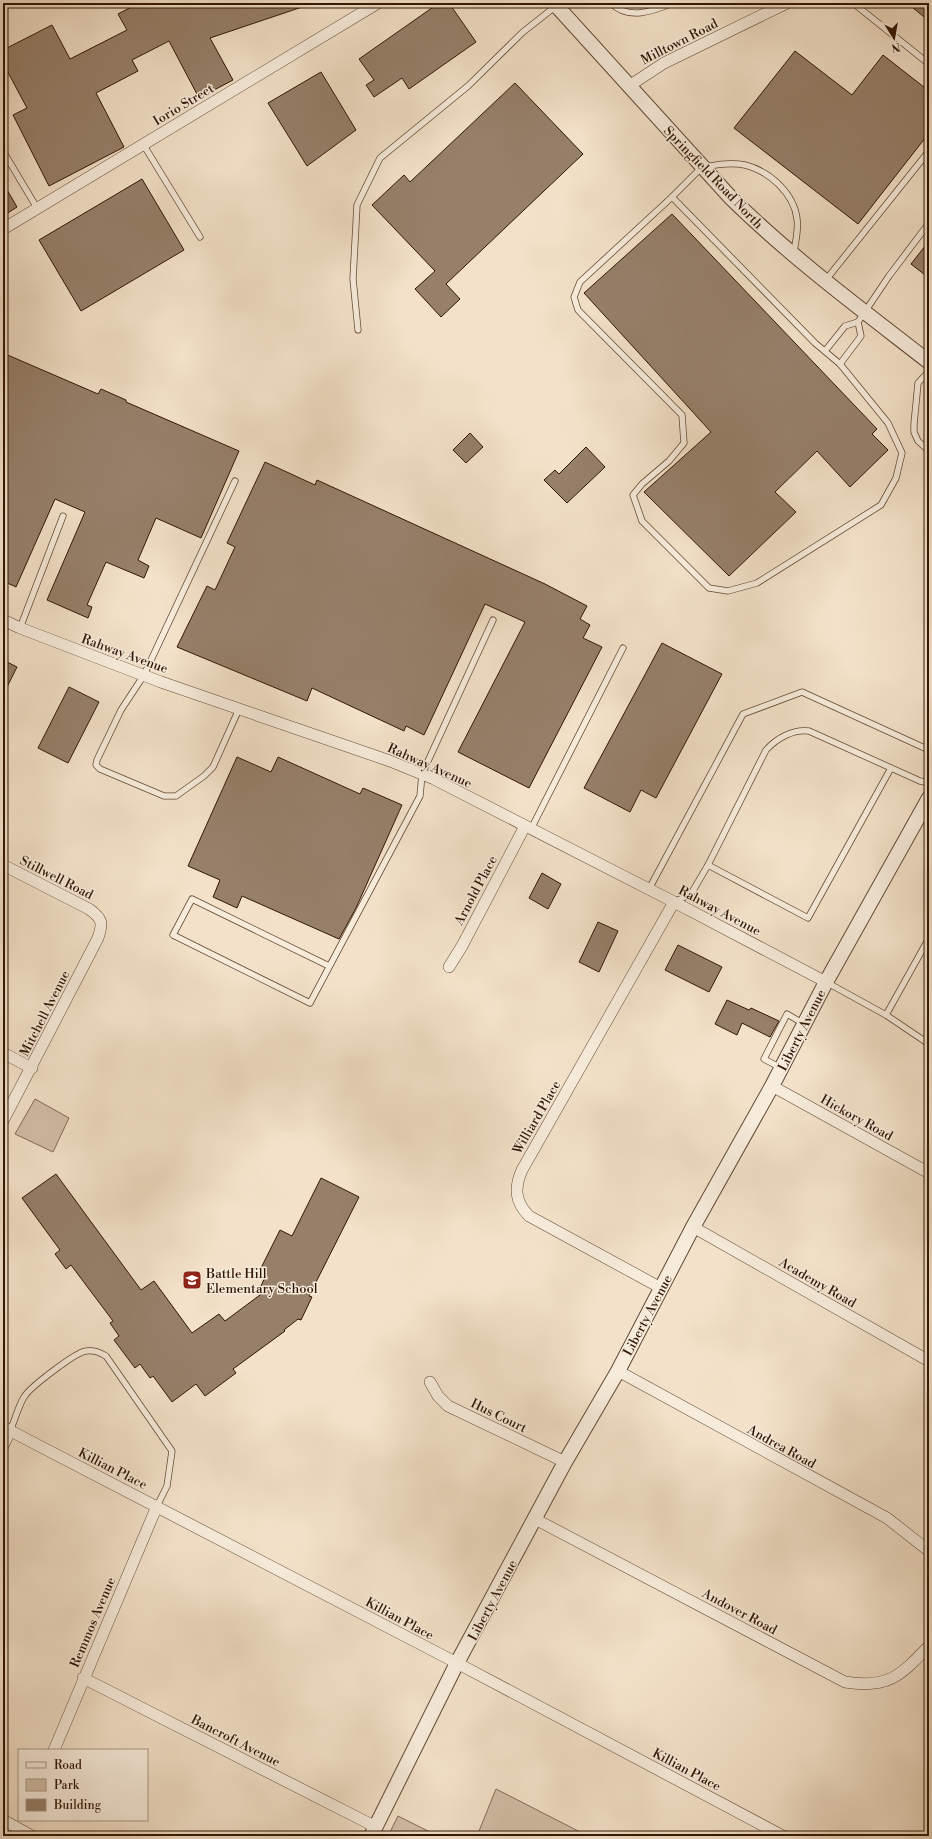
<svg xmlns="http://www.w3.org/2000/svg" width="932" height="1839" viewBox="0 0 932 1839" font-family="'Libre Bodoni',serif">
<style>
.green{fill:#d2bfa7;stroke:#826a55}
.building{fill:#96806a;stroke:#311503}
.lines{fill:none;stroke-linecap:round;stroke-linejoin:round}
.service-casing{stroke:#624834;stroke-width:7}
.minor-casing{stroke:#624834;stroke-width:12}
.tertiary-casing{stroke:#624834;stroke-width:16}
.path{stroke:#311503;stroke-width:2.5;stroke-dasharray:1 2;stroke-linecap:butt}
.service{stroke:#f7ecdc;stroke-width:5.5}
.minor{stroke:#f7ecdc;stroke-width:11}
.tertiary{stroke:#f7ecdc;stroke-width:14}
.labels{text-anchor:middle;stroke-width:3;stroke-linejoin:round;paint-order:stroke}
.street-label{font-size:13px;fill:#311503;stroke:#f7ecdc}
.poi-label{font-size:13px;fill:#311503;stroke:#f7ecdc;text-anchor:start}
</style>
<rect width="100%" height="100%" fill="#f3e2c9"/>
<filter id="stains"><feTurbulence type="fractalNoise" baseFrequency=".005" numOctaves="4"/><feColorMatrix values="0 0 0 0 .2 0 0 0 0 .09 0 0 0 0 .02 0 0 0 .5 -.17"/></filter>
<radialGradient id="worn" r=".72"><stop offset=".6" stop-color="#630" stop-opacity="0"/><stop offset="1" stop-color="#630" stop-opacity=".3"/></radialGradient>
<g class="green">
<polygon points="35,1099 69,1118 53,1152 15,1134"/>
<polygon points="496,1789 588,1836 477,1836"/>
<polygon points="398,1816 438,1836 388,1836"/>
</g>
<g class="building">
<polygon points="139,3 307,3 308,5 210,38 233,80 199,98 169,41 132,60 138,71 96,93 124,147 49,186 13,115 27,108 3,63 3,50 52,25 70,59 127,30 118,14"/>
<polygon points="439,3 449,3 476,42 409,89 402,78 374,97 366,85 374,80 359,59"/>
<polygon points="907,3 929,3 929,21"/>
<polygon points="795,51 852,95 883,55 929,91 929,133 858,224 734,128"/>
<polygon points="321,72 356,130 307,166 268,103"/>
<polygon points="515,83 583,154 446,284 460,299 441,317 415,289 435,271 372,205 404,175 410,182"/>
<polygon points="142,179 184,250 81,311 39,240"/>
<polygon points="3,183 17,207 3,216"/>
<polygon points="672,214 877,429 872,434 888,450 850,487 817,451 775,492 796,512 729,576 644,492 711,432 584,293"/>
<polygon points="929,241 929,278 911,264"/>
<polygon points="3,353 98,394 101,389 126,400 126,402 239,451 201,538 156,518 138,560 149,566 144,578 106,562 87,605 92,607 88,618 47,600 85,512 55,499 16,587 3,581"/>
<polygon points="470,433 483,447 466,463 453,450"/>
<polygon points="586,447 605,467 567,503 544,480 555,470 559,474"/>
<polygon points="265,462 315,485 317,480 545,584 587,606 580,619 590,625 583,638 602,647 529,788 458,752 525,622 485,604 424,735 406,726 404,731 312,688 307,701 177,647 207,586 215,590 235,547 227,543"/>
<polygon points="662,643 722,674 656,798 641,790 630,812 584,788"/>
<polygon points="3,660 17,667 3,695"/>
<polygon points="69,687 99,702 68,763 38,748"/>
<polygon points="237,757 271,772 278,757 360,794 363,788 402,805 356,908 339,939 242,896 237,908 213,897 220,880 188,866"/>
<polygon points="542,873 561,884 548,909 529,898"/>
<polygon points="598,922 618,931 599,972 579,962"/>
<polygon points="678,945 722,967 709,992 665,970"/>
<polygon points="727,1000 749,1010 751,1008 779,1021 770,1037 742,1023 737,1035 715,1024"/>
<polygon points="56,1174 141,1290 154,1281 192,1333 219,1314 225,1321 264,1292 260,1288 266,1275 259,1272 280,1230 292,1236 321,1178 359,1197 309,1296 312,1297 301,1320 298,1319 284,1330 285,1331 233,1369 236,1373 205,1396 196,1384 172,1402 153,1376 150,1378 140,1364 135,1368 114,1340 119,1336 110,1323 113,1321 71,1265 66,1269 55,1254 60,1250 22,1198"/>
</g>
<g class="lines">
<defs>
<g id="service">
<path d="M611,3c18,18 42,8 62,0"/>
<polyline points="856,3 857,6 929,64"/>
<polyline points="3,6 13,3"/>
<polyline points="143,144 200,237"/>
<polyline points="3,151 37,208"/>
<path d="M705,167c13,-3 26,-5 40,-2 24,6 49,28 52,54 2,10 -2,24 -3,34"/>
<polygon points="672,197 815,343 840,364 888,423 902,453 896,478 881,505 757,583 728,591 709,588 642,521 633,495 642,484 669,461 684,443 682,415 578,310 574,297 580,282"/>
<polyline points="672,197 702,167"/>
<polyline points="825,281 929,151"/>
<polyline points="358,330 353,279 357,205 380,158 468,86 523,32 556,6"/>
<polyline points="825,351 845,326 858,322 889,276 929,223"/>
<polyline points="840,364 861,336 858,322"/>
<polyline points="929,371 918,383 914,424 914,432 918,441 929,451"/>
<polyline points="235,481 144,675 121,710 97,760 96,765 100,769 164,796 176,796 204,776 213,767 239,709"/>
<polyline points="20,628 63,516"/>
<polyline points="531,829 623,648"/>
<polyline points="708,865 808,918 891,768"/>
<polyline points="649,889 743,714 802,692 929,750"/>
<path d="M674,902l17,-8 17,-29 58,-115c11,-12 27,-21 43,-19l111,50 9,2"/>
<polyline points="329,966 192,899 173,935 310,1003 420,796 422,774 493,620"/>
<polyline points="826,982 886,1015 929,1044"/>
<polyline points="886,1015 929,938"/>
<polyline points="781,1068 764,1059 787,1014 804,1024"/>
<path d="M10,1431c5,-11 8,-24 14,-34 6,-10 52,-45 62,-46 8,-1 13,1 20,5l66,95 -5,35 -10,20"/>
</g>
<g id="minor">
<polyline points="629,86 664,63 787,3"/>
<polyline points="3,229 378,3"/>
<polyline points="3,620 20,628 161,682 390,761 434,779 674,902 826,982"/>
<path d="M3,865l86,44c14,10 14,14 9,29l-95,183"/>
<polyline points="449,967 462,946 525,826"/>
<polyline points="3,1053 32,1068"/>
<polyline points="772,1086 929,1173"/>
<polyline points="693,1227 929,1361"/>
<path d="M661,1288l-132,-72c-14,-14 -15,-28 -7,-46l152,-268"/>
<polyline points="618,1371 887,1518 929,1551"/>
<polyline points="430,1382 438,1396 448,1406 565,1462"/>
<polyline points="3,1427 457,1663 783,1836"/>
<polyline points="3,1446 10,1431"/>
<path d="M535,1519l310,163c44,7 56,-7 84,-36"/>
<polyline points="83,1678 376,1827"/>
<polyline points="54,1750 157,1506"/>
<polyline points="3,1820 32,1836"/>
</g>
<g id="tertiary">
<path d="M554,3l177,195c61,60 130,111 198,164"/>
<polyline points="371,1836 457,1663 565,1462 618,1371 693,1227 772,1086 826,982 929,798"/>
</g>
</defs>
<use href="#service" class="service-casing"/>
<use href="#minor" class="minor-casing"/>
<use href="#tertiary" class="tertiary-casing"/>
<polyline class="path" points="390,1834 396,1836"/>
<use href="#service" class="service"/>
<use href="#minor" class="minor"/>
<use href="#tertiary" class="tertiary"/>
</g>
<defs>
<symbol id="school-square" viewBox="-11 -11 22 22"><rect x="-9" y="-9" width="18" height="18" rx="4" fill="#8f2418" stroke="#f7ecdc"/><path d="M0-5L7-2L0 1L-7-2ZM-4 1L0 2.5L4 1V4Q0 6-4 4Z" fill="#fff"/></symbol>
</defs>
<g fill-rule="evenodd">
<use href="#school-square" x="181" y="1269" width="22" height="22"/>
</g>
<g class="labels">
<g class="street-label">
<text transform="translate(679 41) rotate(-27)" y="5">Milltown Road</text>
<text transform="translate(183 104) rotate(-31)" y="5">Iorio Street</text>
<text transform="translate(714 177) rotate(46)" y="5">Springfield Road North</text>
<text transform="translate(125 653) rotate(20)" y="5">Rahway Avenue</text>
<text transform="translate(430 765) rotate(24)" y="5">Rahway Avenue</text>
<text transform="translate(57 877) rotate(27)" y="5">Stillwell Road</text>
<text transform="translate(475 890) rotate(-62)" y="5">Arnold Place</text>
<text transform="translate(720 910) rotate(28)" y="5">Rahway Avenue</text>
<text transform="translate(44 1013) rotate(-63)" y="5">Mitchell Avenue</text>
<text transform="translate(801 1030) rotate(-63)" y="5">Liberty Avenue</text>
<text transform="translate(536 1117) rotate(-60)" y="5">Williard Place</text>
<text transform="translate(857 1117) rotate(29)" y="5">Hickory Road</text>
<text transform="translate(818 1282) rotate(30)" y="5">Academy Road</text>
<text transform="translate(647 1315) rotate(-62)" y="5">Liberty Avenue</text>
<text transform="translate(499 1415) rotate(26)" y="5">Hus Court</text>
<text transform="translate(782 1446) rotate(29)" y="5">Andrea Road</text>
<text transform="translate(113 1468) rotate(27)" y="5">Killian Place</text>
<text transform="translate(492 1600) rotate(-62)" y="5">Liberty Avenue</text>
<text transform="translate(740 1611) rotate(28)" y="5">Andover Road</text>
<text transform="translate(400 1618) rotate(28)" y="5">Killian Place</text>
<text transform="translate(92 1622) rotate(-67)" y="5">Remmos Avenue</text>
<text transform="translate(236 1740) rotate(27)" y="5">Bancroft Avenue</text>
<text transform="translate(687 1769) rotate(28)" y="5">Killian Place</text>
</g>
<g class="poi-label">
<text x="206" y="1278">Battle Hill<tspan x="206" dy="15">Elementary School</tspan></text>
</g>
</g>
<rect width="932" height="1839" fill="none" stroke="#f3e2c9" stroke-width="16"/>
<rect x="4" y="4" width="924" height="1831" fill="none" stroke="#311503" stroke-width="2"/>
<rect x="8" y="8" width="916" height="1823" fill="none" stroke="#311503"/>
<rect x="18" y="1749" width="130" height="72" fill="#f7ecdc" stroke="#a89685"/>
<rect x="26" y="1762" width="20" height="6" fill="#f7ecdc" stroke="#a89685"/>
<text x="54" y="1769" font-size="12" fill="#311503">Road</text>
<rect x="26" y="1779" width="20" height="12" fill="#d2bfa7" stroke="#a89685"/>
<text x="54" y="1789" font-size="12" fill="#311503">Park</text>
<rect x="26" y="1799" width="20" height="12" fill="#96806a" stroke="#a89685"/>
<text x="54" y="1809" font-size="12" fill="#311503">Building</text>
<g transform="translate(894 38) rotate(169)" stroke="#f7ecdc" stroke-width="3" paint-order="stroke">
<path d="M0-3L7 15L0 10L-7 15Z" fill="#311503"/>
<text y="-6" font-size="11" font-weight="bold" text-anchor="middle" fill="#311503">N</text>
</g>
<rect width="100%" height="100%" filter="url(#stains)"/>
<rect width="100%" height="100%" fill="url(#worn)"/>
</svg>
